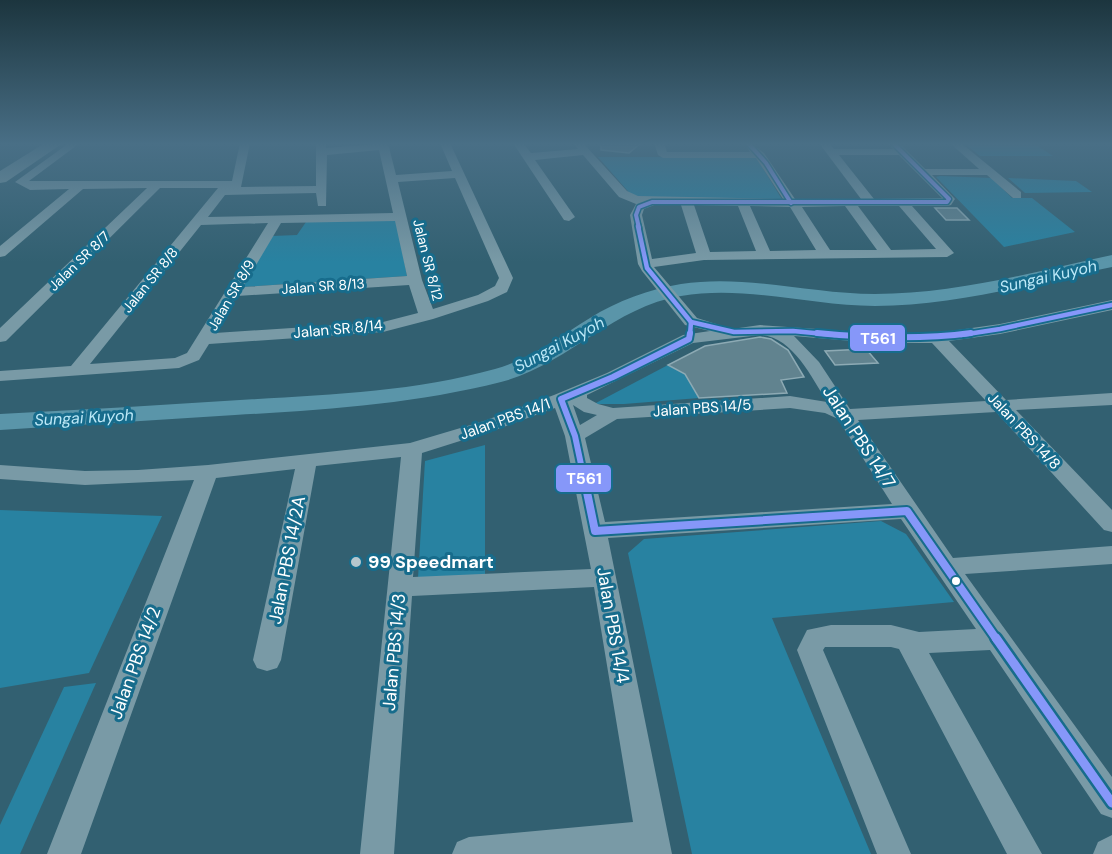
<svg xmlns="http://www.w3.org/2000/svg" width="1112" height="854" viewBox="0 0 1112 854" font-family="'DM Sans',sans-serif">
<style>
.green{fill:#2882a1}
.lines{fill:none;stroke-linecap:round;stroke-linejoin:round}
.river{fill:#5a95a9;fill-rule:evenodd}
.building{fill:#61838f;stroke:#8daab4;stroke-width:1.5}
.minor{fill:#799aa6;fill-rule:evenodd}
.highway{fill:#7a9aa4;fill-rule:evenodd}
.bus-1-far4-casing{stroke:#176c8c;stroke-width:7}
.bus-1-far3-casing{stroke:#176c8c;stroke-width:8}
.bus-1-far2-casing{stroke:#176c8c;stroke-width:10}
.bus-1-far1-casing{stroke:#176c8c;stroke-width:12}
.bus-1-casing{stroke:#176c8c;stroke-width:14}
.bus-1-far4{stroke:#8697f9;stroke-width:4}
.bus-1-far3{stroke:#8697f9;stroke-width:4.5}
.bus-1-far2{stroke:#8697f9;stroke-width:6}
.bus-1-far1{stroke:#8697f9;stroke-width:8}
.bus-1{stroke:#8697f9;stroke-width:9}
.poi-dot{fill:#b7c7cd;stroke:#176c8c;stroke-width:2}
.bus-dot{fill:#fff;stroke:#176c8c;stroke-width:2}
.labels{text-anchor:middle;stroke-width:6;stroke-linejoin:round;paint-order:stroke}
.far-street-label{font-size:14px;fill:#fff;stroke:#176c8c}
.street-label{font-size:15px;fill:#fff;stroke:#176c8c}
.water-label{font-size:16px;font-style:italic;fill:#bde9f8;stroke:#176c8c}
.near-street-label{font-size:18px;fill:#fff;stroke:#176c8c}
.near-poi-label{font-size:18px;font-weight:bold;fill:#fff;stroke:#176c8c;text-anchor:start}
.line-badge{stroke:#176c8c;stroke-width:2}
.badge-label{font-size:16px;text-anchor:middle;font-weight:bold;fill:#fff}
</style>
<rect width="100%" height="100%" fill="#326071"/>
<g class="green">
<polygon points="964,143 1033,143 1053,156 980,156"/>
<polygon points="598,157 756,157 783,201 633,197"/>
<polygon points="940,176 992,178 1012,198 1032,198 1075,232 1004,247 936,177"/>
<polygon points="1008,178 1076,181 1092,192 1025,193"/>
<polygon points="396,219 407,276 243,287 272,236 297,235 306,222"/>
<polygon points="668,365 685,374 699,398 624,404 594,404"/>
<polygon points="485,445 485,575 418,578 425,461"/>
<polygon points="0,510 162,516 89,673 0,688"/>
<polygon points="881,521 906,534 954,602 772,618 871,854 692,854 628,553 644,539"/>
<polygon points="96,683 20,854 0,854 0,825 64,687"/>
</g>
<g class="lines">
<path class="river" d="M1112,255v12c-78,16 -157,39 -237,39 -65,0 -129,-21 -194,-10 -68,11 -114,69 -180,86 -87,22 -177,28 -266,33 -79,5 -157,10 -235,15v-16c80,-4 160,-9 240,-14 85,-5 173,-8 255,-31 36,-10 64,-32 95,-51 27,-17 60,-29 91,-34 65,-10 129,10 194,10 80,0 159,-22 237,-39z"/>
</g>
<g class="building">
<polygon points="601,143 641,143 629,153 601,150"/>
<polygon points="935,208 957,208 969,220 946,220"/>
<polygon points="760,337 771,339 788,350 804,377 781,380 787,393 699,398 685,374 668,365 705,346"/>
<polygon points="866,349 878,363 835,365 825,351"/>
</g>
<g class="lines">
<g class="minor">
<path d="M69,143h11l-51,38h203l8,-38h10l-9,44 75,-1v-43h10v5l62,-5 8,32 56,-4 -12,-28h10l63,135 -6,14 -19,9 -55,18 -50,13 -174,12 -10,16 -20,8 -179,13v-10l71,-5 147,-178h3h-61l-154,153 -6,1v-14l147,-140 -64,1 -78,67 -5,1v-11l69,-57 -39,1 -15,-8zM379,150l14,63 -185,4 17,-22 91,-2 2,13h8l1,-51zM455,178l44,100 -4,8 -17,9 -45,14 -11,-29 -24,-98zM395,221l12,55 -164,11 38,-64zM268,223l-81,130 -12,5 -85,6 111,-139zM409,285l9,28 -35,9 -168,11 22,-37z"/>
<path d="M513,143h10l8,10 47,-4 -5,-6h10l44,48 11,5 145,3 -27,-41h-93l-5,-3 -4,-12h10l3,9h83l-3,-5 5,-3 12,9 31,46h66l-42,-56h10l5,6h59l-5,-6h11l26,26h54l-29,-26h11l60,49v6h-8l-26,-23h-55l23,24 -4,6 -4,1h-35l42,47 -7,4 -243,3 -50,7 43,51 35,11 28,-4 115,8h62l63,-9 112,-24v10l-112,24 -51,7 57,59 106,-7v12l-96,5 96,100v22l-8,-2 -108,-118 -138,8 95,138 159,-12v18l-147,10 147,203v41l-11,-4 -111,-164 -61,3 113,201h-35l-108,-205 -8,-2h-66l-2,3 88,204h-34l-80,-204 10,-20 24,-5h60l28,7 57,-3 -75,-110 -293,19 64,316h-220l5,-12 12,-5 164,-15 -39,-235 -182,9 -18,258h-34l41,-397 -85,9 -35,194 -4,8 -10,3 -10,-3 -4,-8 42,-191 -79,9 -135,376h-34l147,-374 -109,5 -85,-6v-14l85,6 53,-1 70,-5 202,-22 74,-22 70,-26 53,-22 76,-38 27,-4 -25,-6 -43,-54 -4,-7 -8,-49 6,-11 -17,-7 -36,-42 -48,5 40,57 -6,4 -5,-1zM839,155h60l43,43 -68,1zM657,204l24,1 15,48 -44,6 -10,-44 2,-6zM694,205l44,1 18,45 -46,1zM750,206l40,1 26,43 -46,1zM845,206l32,44h-47l-28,-43zM858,206h41l37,43 -45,1zM760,335c32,1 52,43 67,67l-37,-6 -177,12 -15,-4 -11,-6v-3l106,-52zM794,336l81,7h57l54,58 -136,8 -31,-47zM573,405l11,7 13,3 -17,10zM555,408l10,28 26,133 -178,8 9,-124 76,-24zM790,408l35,5 13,6 54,85 -287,18 -20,-84 32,-19z"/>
<polygon points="1112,835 1112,854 1093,854 1098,842"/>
</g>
<polygon class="highway" points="45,143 63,143 6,182 0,183 0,171"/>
<defs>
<g id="bus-1-far4">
<polyline points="748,143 766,163 791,203"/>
<polyline points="639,228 636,215 639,207 652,202 947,202 949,199 893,143"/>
</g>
<g id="bus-1-far3">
<polyline points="638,226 647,268 691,322 734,332 793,331 835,335"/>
<polyline points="690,335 691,322"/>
<polyline points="961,335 1000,329 1112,305"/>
</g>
<g id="bus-1-far2">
<path d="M817,333c52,5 103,7 154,0"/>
<polyline points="582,469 575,436 561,399 613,377 689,339 690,333"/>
</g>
<polyline id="bus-1-far1" points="582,468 595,531 907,511 997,640"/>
<polyline id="bus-1" points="996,638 1112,803"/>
</defs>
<use href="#bus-1-far4" class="bus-1-far4-casing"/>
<use href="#bus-1-far3" class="bus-1-far3-casing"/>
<use href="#bus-1-far2" class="bus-1-far2-casing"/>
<use href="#bus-1-far1" class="bus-1-far1-casing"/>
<use href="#bus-1" class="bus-1-casing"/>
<use href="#bus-1-far4" class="bus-1-far4"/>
<use href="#bus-1-far3" class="bus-1-far3"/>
<use href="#bus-1-far2" class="bus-1-far2"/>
<use href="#bus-1-far1" class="bus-1-far1"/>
<use href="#bus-1" class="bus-1"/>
</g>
<linearGradient id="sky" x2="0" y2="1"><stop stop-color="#1c353e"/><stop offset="0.55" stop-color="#496f86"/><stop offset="1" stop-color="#496f86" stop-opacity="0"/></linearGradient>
<rect width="1112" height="262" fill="url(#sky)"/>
<circle class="poi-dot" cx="356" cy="562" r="6"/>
<circle class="bus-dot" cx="956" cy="581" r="5"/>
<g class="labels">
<g class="far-street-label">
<text transform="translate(428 260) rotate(76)" y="5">Jalan SR 8/12</text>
<text transform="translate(79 261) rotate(-44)" y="5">Jalan SR 8/7</text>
<text transform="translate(150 280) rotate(-51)" y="5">Jalan SR 8/8</text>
<text transform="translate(323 286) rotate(-4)" y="5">Jalan SR 8/13</text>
<text transform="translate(231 295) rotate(-60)" y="5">Jalan SR 8/9</text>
</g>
<g class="street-label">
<text transform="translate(338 329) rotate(-5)" y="5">Jalan SR 8/14</text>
<text transform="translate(702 408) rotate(-4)" y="5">Jalan PBS 14/5</text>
<text transform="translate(505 419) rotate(-20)" y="5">Jalan PBS 14/1</text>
<text transform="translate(1024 431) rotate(47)" y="5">Jalan PBS 14/8</text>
</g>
<g class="water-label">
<text transform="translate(1048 276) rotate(-13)" y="6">Sungai Kuyoh</text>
<text transform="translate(559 344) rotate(-28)" y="6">Sungai Kuyoh</text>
<text transform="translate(84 417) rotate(-3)" y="6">Sungai Kuyoh</text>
</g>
<g class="near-street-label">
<text transform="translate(859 437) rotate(57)" y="6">Jalan PBS 14/7</text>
<text transform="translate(287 560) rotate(-79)" y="6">Jalan PBS 14/2A</text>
<text transform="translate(613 625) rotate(80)" y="6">Jalan PBS 14/4</text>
<text transform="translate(394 652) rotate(-85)" y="6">Jalan PBS 14/3</text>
<text transform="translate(135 663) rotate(-70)" y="6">Jalan PBS 14/2</text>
</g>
<g class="near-poi-label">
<text x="368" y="568">99 Speedmart</text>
</g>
</g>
<g class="line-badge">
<rect x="849" y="324" width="57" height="28" rx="6" fill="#8697f9"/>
<rect x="555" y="464" width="57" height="29" rx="6" fill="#8697f9"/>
</g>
<g class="badge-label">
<text x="878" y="344">T561</text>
<text x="584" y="484">T561</text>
</g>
</svg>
